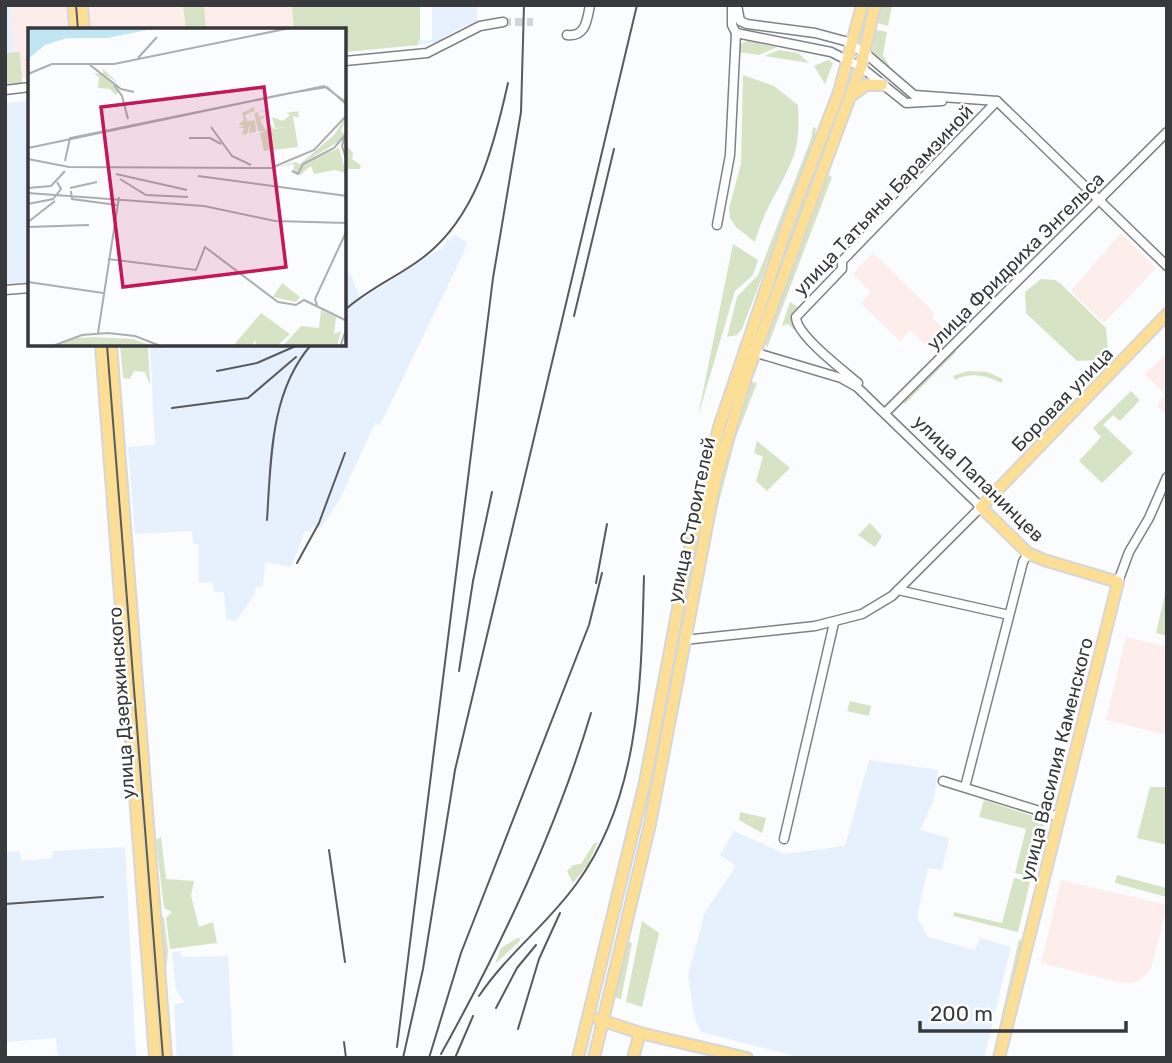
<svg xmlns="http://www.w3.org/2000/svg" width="1172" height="1063" viewBox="0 0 1172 1063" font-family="Rubik,sans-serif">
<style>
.commercial{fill:#fdedea}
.built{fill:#e7f1fd}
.education{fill:#fdedeb}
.green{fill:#d7e3c5}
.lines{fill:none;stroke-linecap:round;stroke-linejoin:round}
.minor-tunnel{stroke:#d3d5d7;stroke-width:8;stroke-dasharray:8 4;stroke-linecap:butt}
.minor-casing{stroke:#7e8288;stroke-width:11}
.major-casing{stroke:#d7d7d8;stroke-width:14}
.minor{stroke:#fff;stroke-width:8}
.major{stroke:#fcdf95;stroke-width:10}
.tram{stroke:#595a5d;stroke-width:2}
.rail{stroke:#595a5d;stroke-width:2}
.labels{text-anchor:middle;stroke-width:5;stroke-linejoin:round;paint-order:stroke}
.street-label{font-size:19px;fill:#38393c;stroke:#fff}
.inset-road{fill:none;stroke:#acaeb0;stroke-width:2}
.view{fill:#c2185b;fill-opacity:0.15;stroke:#c2185b;stroke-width:3.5}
.inset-edge{fill:none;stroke:#38393c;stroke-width:3.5}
</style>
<rect width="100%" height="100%" fill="#fafcfe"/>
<g class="commercial">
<polygon points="11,5 65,5 67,30 30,30 30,78 16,79"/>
<polygon points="1167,354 1167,415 1157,406 1165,395 1145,374"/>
</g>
<g class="built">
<polygon points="5,5 11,5 16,79 5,80"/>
<polygon points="432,5 477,5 477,22 460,28 437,42 418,45 417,41 432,40"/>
<polygon points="30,101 30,283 5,285 5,103"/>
<polygon points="454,235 467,242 463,254 380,425 375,423 340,499 320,529 313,526 310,532 305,531 291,567 265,562 263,586 255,587 255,594 236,621 226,619 224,592 214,592 213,582 199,583 199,544 193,544 192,531 135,534 128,447 155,445 150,345 345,345 345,272 350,273 361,300 439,249 442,250 447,239 451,241"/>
<polygon points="869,760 938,770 934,799 920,830 949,838 942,870 928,868 917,917 928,937 975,950 980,938 1011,947 984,1058 802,1058 701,1032 694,1016 688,975 705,912 736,866 720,855 734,831 785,854 845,846"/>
<polygon points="125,847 136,1058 58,1058 56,1038 5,1042 5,852 20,851 21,861 53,858 53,851"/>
<polygon points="181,951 182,957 228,956 233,1058 177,1058 174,1005 185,1002 176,990 172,952"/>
</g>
<g class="education">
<polygon points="88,5 420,5 420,40 418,41 418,45 345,52 345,30 90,30"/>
<polygon points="1121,233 1156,268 1104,323 1071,291"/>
<polygon points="873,253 935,314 932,318 944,329 928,347 910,330 900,341 861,303 871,292 853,274"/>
<polygon points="1126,637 1167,647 1167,735 1106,720"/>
<polygon points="1061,880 1167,905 1151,969 1144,976 1133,983 1122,983 1041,963"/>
</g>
<g class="green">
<polygon points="183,5 204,5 206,30 186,30"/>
<polygon points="292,5 420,5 420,40 418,41 418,45 345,52 345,30 294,30"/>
<polygon points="881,5 892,5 888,26 878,23"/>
<polygon points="876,30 887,32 883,55 894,74 872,51"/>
<polygon points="748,41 777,47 759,55 737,52 742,43"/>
<polygon points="779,50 798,53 809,63 764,56"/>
<polygon points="20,52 22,83 30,83 5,88 5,53"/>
<polygon points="828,60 833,63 825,84 814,66"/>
<path d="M743,75l31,11 24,19c1,17 1,34 -4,50 -11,30 -31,55 -39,87l-19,-15 -6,-9 -1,-10 12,-44z"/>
<polygon points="813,127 816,128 814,143 742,329 737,335 727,337 737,297 758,275 811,139"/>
<polygon points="345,144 353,153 352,159 361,165 360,169 346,169"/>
<polygon points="829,175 832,177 767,348 763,339 815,200"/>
<polygon points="733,244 758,260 753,275 735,291 698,416"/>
<polygon points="1041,279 1055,280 1061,284 1106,328 1108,349 1099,360 1077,361 1026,313 1025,292"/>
<path d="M790,302l8,5c-10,16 1,19 5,31l-15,-14 -6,2z"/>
<polygon points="120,345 148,345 150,385 145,372 134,371 130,379 123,378"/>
<polygon points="953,351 957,351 905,404 902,402"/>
<path d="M968,371l19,1 16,7 -2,4c-15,-8 -31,-11 -46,-3l-2,-4z"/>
<polygon points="750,381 757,383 736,437 716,513 714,509"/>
<polygon points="1131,391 1140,400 1120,421 1113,415 1103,425 1133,453 1102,483 1079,461 1101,437 1093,428"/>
<polygon points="757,441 790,468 767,491 756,481 763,457 754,453"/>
<polygon points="870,523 882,536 875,547 858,535"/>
<polygon points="1167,586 1167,636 1156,633"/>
<polygon points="850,701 871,706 869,716 847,711"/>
<polygon points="1150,787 1167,787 1167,845 1137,838"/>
<polygon points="984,800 1045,820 1032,877 1015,873 1026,829 979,817"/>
<polygon points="740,812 766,818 762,833 739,820"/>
<polygon points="161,837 166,879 194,881 191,896 199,927 213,922 217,943 170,949 166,918 172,912 164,908 156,840"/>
<polygon points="598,842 587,866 573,883 567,871 573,865 581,864 594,843"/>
<polygon points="1117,875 1167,888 1167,897 1115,883"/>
<polygon points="1014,878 1030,882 1018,932 953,916 954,912 1002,923"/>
<polygon points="160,916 164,917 168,951 166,973 161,968"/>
<polygon points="642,921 659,933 642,1007 626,1002"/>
<polygon points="517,938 521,938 519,942 495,964 501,948"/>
<polygon points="1019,939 1023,942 1000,1039 995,1045"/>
<polygon points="626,941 632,943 621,999 613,997"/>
</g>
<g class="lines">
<polyline class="minor-tunnel" points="503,22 533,22"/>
<defs>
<g id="minor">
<polyline points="732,5 732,25 736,33"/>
<polyline points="737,5 740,21 747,24 815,33 845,41 865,53 914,95 997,101 1167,266"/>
<polyline points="736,33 831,52 861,67 906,103 942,101"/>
<path d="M567,35c19,2 20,-15 23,-30"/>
<polyline points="345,61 427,53 480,26 503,22"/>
<polyline points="5,90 30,87"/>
<polyline points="717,225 730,155 736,33"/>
<polyline points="5,290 30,288"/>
<path d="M858,383c-15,-13 -62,-48 -62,-66l46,-48v-8l155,-160"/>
<polyline points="886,412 1167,132"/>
<polyline points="1118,582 1129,552 1149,518 1167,477"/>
<polyline points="898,590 1009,615"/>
<polyline points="684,640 815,626 862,614 892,596 981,507 857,387 841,378 750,351"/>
<polyline points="943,781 1059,817"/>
<polyline points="965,787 1023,562 1028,553"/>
<polyline points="784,839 834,623"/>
</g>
<g id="major">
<polyline points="73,5 75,30"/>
<polyline points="82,5 84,30"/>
<polyline points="851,96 866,85 882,85"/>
<polyline points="101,345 155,1058"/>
<polyline points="111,345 166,1058"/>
<polyline points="598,1019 640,1033 747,1058"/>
<polyline points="578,1058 645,782 688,556 719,427 789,221 839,92 862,5"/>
<polyline points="594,1058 650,824 716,478 746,377 861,67 875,5"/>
<polyline points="633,1058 640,1033"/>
<polyline points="999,1058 1118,582 1044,560 1028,553 981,507 1167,314"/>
</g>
</defs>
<use href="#minor" class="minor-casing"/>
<use href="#major" class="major-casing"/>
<use href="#minor" class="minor"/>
<use href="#major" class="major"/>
<g class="tram">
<polyline points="76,5 78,30"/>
<polyline points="107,345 163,1058"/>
</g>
<g class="rail">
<path d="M345,310c23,-21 52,-33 76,-51 55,-40 73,-113 87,-176"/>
<polyline points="574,316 614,149"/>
<polyline points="217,371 257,363 298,345"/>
<polyline points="172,408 248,398 296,357"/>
<path d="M267,520c4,-60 3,-128 44,-175"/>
<polyline points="297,563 319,523 345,453"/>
<polyline points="596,583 607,524"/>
<polyline points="459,671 473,581 492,492"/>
<polyline points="329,850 345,962"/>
<polyline points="5,904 103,897"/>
<path d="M479,996c28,-42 69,-72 98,-113 64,-88 64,-203 67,-307"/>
<polyline points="496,1008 517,968 536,945"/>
<polyline points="518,1029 539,959 560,913"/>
<polyline points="344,1042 346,1058"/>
<polyline points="397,1047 493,278 521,112 524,5"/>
<path d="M441,1054c60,-108 115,-223 150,-341"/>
<polyline points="403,1058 423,969 455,770 637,5"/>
<polyline points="429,1058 461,953 589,625 602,573"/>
<polyline points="455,1058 473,1016"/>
</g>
</g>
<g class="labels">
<g class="street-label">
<text transform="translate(883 200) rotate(-47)" y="7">улица Татьяны Барамзиной</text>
<text transform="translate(1015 261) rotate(-45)" y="7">улица Фридриха Энгельса</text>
<text transform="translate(1062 399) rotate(-46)" y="7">Боровая улица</text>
<text transform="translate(979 478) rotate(44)" y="7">улица Папанинцев</text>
<text transform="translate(691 520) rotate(-78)" y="7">улица Строителей</text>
<text transform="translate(121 703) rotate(-94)" y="7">улица Дзержинского</text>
<text transform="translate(1056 759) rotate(-76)" y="7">улица Василия Каменского</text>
</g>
</g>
<g transform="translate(28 28)">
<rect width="318" height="318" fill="#fafcfe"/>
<path d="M74,40l16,15 -14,-9 15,18 -4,3 -5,-6 -12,-1 1,-11 -5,-3 10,-1zM226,79l1,6 12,-3h1l-10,3 1,4 8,-2 -7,5 6,11 6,-6 1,4 14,-2 -12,1 -3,-11 11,4 7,-6 -4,-2 12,-2 1,7 -6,-2 5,31 -34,4 -4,-18 5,-2h-7l-4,-20 -9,4 2,6 8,-1 1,12 -7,1 1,-9 -3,10 -5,1 2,-7h-6l6,-2 -5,-2 5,-4 -2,-7zM318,89l-5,14 4,3 -7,8 -35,21 36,-15 7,25 -11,-3 -21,4 -3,-8 -11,9 -7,-3 1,-8 -22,4 24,-6 4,2 34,-29zM254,255l18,14 -4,5 -23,-5zM293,282l15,7 -2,17 7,-3 -4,15 -55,1 19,-21 18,2zM233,285l29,21 -13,12h-22l1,-6 -5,6h-18zM67,309l38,2 20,7 -96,1 17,-9z" fill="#d7e3c5"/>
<path d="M0,0h129l-50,10h-40l-22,7 -17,14z" fill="#bfe6f2"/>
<path class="inset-road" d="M110,30l19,-21M52,36h34l176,-36M62,37l31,24 13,3M0,46l24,-10h35M86,57l8,11 6,23M183,99l21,29 19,9M317,107l-3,11 5,16M161,110h21l11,6M0,120l296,-62 23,17M0,131l41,8 202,1 43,-18 33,-35M37,133l5,-23 220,-45 37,-6 20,18M264,143l6,3 5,-10 31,-16 12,-14M88,146l71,16M170,148l149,20M92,151l26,16 42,2M0,160l23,-2 14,-15M42,160l27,-6M43,163l1,8 45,6M0,165l176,13 71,15 72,2M0,176l25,-5 8,-10 -4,-7M0,194l27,-21M0,199l61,-2M80,231l88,11 9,-23 73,55 18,3 8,-5 43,21M0,254l75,11M289,277l-2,-6 32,-69M70,305l21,-136M22,319l32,-12 26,-2 27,3 28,11M312,319l7,-20"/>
<path class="view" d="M236,59l22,180 -163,20 -22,-180z"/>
<rect width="318" height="318" class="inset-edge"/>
</g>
<rect width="1172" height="1063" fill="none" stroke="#38393c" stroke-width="14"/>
<path d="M920 1021v10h206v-10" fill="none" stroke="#38393c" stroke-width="3.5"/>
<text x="930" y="1021" font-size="21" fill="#38393c" stroke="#ffffff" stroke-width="5" paint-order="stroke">200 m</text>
</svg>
